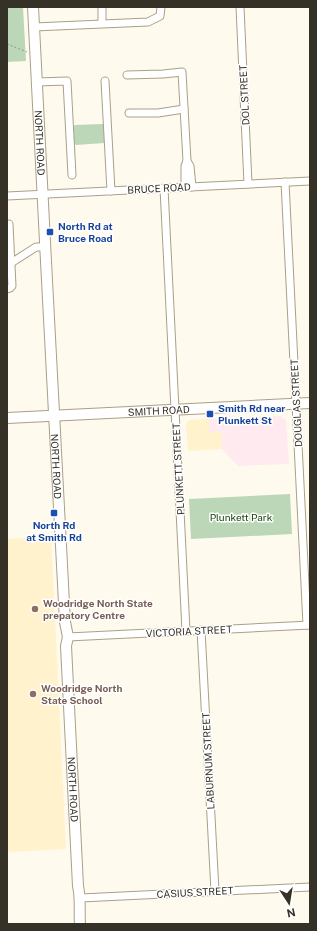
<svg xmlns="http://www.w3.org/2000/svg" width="317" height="931" viewBox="0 0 317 931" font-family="'Public Sans',sans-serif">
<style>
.commercial{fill:#ffeaef}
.built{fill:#fff2cd}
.green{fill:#bbd7b7}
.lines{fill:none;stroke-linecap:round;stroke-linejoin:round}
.street-casing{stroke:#aaa086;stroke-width:9}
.secondary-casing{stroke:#aaa086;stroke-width:12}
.path{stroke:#989488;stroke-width:1;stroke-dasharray:2 2;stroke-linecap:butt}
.street{stroke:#fff;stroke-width:7}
.secondary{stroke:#fff;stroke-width:10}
.transit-dot{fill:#1a4fb4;stroke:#fff;stroke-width:1.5}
.education-dot{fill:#8d6e63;stroke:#fff;stroke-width:1.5}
.labels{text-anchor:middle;stroke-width:3;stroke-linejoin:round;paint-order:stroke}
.street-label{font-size:10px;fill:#353126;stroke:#fff}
.transit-label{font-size:10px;font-weight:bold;fill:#164399;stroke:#fff;text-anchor:start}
.park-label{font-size:10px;fill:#16430f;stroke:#fff}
.education-label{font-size:10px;font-weight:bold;fill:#785e54;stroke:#fff;text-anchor:start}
</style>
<rect width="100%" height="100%" fill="#fefaee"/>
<polygon class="commercial" points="280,416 286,420 289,464 238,466 222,449 221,432 209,432 209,419"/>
<g class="built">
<polygon points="209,419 209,432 221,432 222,449 188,451 186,424 189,420"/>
<polygon points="51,536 66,849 7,852 7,539"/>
</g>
<g class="green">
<polygon points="7,7 23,7 26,61 7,62"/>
<polygon points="103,124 104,124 104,143 76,145 74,143 73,127 75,125"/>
<polygon points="290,494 292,534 191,539 189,499"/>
</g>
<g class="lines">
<defs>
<g id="street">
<polyline points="240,7 248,184"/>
<polyline points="102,23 102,7"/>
<polyline points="34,27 148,22 160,16 161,7"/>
<polyline points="127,75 163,74 182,72 187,161 185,166 185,187"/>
<polyline points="105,81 111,191"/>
<polyline points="37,82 67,81 72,175"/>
<polyline points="129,113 158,113 184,109"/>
<polyline points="187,161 190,166 192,187"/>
<polyline points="285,182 307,625"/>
<polyline points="164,188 186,631"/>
<polyline points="7,196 310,181"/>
<polyline points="11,263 36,247 45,247"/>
<polyline points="7,289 10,288 12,286 9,224"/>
<polyline points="201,630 215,891"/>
<polyline points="68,637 310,625"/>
<polyline points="81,898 310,887"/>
</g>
<g id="secondary">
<path id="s1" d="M33,7c11,205 20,410 32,615l3,15 -2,9 12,240c3,13 1,25 2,38"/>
<path id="s2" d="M7,418l303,-15"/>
</g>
</defs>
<use href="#street" class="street-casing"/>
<use href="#secondary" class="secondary-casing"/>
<polyline class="path" points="7,44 27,52"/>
<use href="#street" class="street"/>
<use href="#secondary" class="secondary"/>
</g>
<g class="transit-dot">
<rect x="46" y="228" width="8" height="8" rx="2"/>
<rect x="206" y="410" width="8" height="8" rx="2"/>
<rect x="50" y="509" width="8" height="8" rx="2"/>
</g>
<g class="education-dot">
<circle cx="35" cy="609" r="4"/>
<circle cx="33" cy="694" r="4"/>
</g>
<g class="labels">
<g class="street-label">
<text transform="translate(244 95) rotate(-93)" y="4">DOL STREET</text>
<text dy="4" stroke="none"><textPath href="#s1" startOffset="136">NORTH ROAD</textPath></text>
<text transform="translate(159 188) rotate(-3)" y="4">BRUCE ROAD</text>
<text transform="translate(296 403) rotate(-93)" y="4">DOUGLAS STREET</text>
<text dy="4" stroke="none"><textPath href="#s2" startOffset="152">SMITH ROAD</textPath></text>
<text dy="4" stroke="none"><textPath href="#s1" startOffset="460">NORTH ROAD</textPath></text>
<text transform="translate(178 469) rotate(-93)" y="4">PLUNKETT STREET</text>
<text transform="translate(189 631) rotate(-3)" y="4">VICTORIA STREET</text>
<text transform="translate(208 761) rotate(-93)" y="4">LABURNUM STREET</text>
<text dy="4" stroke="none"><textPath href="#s1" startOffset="784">NORTH ROAD</textPath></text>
<text transform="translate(195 892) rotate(-3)" y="4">CASIUS STREET</text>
</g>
<g class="transit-label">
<text x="58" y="230">North Rd at<tspan x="58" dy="12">Bruce Road</tspan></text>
<text x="218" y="412">Smith Rd near<tspan x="218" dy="12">Plunkett St</tspan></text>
<text x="54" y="529" text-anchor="middle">North Rd<tspan x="54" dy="12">at Smith Rd</tspan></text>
</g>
<g class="park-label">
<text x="241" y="521">Plunkett Park</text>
</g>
<g class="education-label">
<text x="43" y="607">Woodridge North State<tspan x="43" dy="12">prepatory Centre</tspan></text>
<text x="41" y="692">Woodridge North<tspan x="41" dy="12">State School</tspan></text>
</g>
</g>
<rect width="317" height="931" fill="none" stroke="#353126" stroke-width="16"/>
<g transform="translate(289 903) rotate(168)" stroke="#ffffff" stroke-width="3" paint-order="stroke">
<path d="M0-3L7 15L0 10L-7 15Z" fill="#353126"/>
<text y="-6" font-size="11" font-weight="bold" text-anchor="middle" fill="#353126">N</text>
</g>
</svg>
